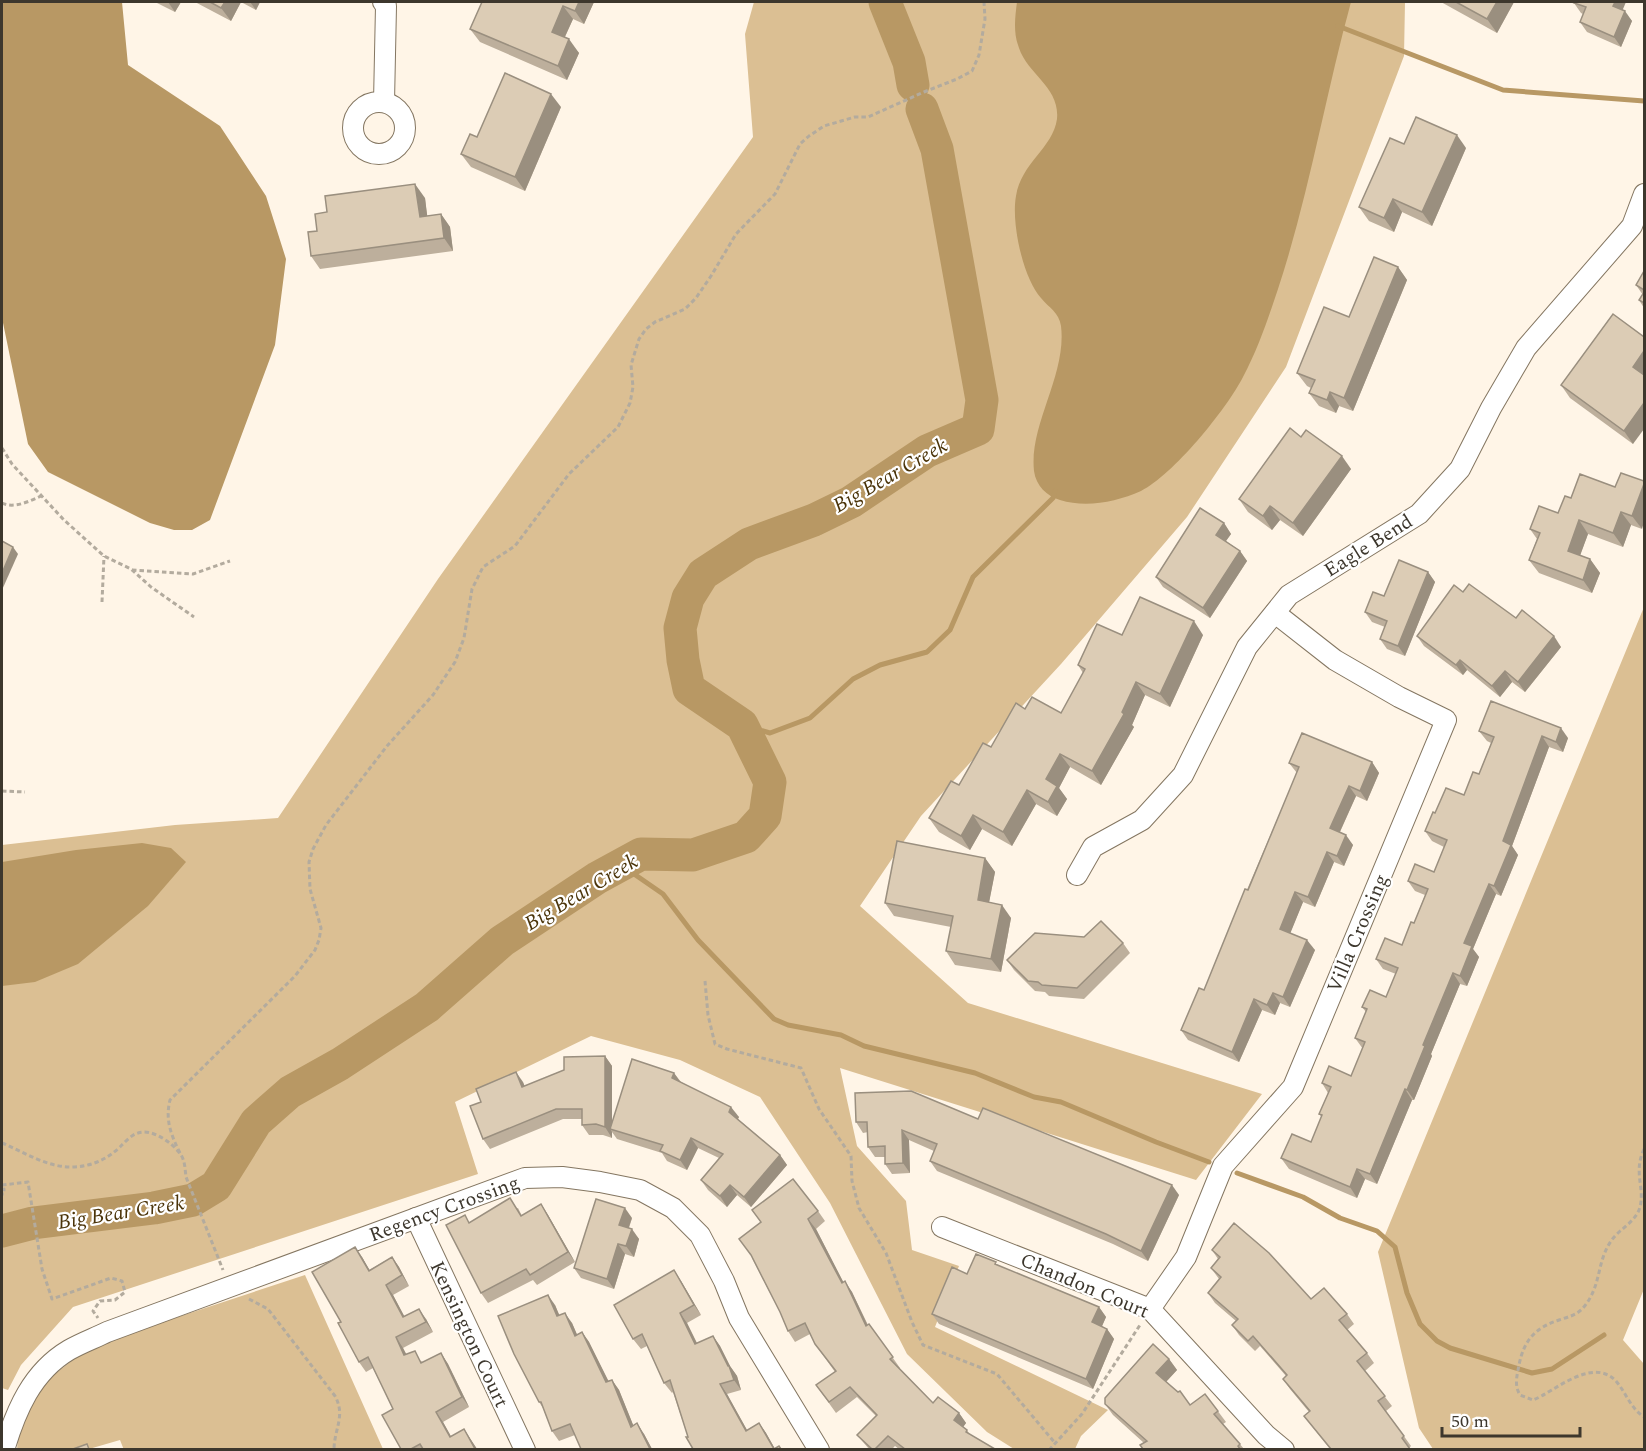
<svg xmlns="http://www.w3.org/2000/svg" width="1646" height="1451" viewBox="0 0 1646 1451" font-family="Spectral,serif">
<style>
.green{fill:#dbbf93}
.water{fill:#b89864}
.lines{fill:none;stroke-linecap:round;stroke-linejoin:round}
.stream{stroke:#b89864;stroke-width:5}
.river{stroke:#b89864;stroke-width:33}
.minor-casing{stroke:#847661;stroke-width:22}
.path{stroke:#b3ab9e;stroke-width:3;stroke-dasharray:4.5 3;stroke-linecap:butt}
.minor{stroke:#fff;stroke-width:20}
.wall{fill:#bdaf9c}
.shaded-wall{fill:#9a8f7f}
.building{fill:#dcccb5;stroke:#9a8f7f;stroke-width:1.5}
.labels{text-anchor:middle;stroke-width:4.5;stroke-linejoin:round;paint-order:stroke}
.street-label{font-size:20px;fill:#3d372d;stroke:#fff}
.water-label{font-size:21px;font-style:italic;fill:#4b3409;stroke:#fff}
</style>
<rect width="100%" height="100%" fill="#fff5e7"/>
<g class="green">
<polygon points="754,2 1405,2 1404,56 1286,367 1187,517 1061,664 921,816 860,906 968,1003 1262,1094 1196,1180 840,1068 857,1146 906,1201 912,1250 959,1266 935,1327 1108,1410 1081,1436 1075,1449 1014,1449 987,1432 907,1354 830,1203 760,1097 680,1060 591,1036 455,1102 478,1174 73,1307 21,1365 8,1390 2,1388 2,845 175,825 278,818 438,579 753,137 745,34"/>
<polygon points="1644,607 1644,1289 1623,1340 1644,1364 1644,1449 1433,1449 1419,1428 1378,1252"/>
<polygon points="305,1275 383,1449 124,1450 120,1440 89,1449 17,1450 18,1436 40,1386 90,1346"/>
</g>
<g class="water">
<polygon points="2,2 122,2 128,65 220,126 266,196 286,259 275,345 210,520 192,530 174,530 150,523 48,472 28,444 2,318"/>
<path d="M1017,2h334c-26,95 -42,193 -73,287 -10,30 -20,60 -35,88 -17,33 -70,98 -102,114 -25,11 -55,17 -81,9 -13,-4 -24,-14 -26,-29 -5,-47 33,-96 27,-145 -2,-14 -12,-18 -20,-28 -18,-20 -30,-75 -25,-102 5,-33 37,-48 41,-77 3,-32 -29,-44 -38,-71 -6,-15 -4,-31 -2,-46z"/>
<polygon points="142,843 171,848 186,862 148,906 78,964 35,982 2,986 2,862 76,850"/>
</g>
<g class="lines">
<g class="stream">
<polyline points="1338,26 1503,90 1644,101"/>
<polyline points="742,725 770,733 810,718 853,679 880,665 927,652 950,630 973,577 1053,498 1055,491"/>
<polyline points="621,865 663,894 698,940 774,1019 788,1025 841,1035 864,1046 975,1073 1034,1097 1061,1102 1156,1142 1209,1162"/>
<polyline points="1237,1173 1303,1197 1340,1218 1377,1231 1395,1247 1407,1293 1420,1324 1437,1341 1450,1348 1532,1373 1552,1369 1604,1335"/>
</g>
<g class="river">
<polyline points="885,2 909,62 913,85"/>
<polyline points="2,1231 33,1223 154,1208 193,1200 216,1186 256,1122 290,1092 340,1064 427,1007 502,941 597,878 641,854 693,855 746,837 765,816 770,782 742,725 689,689 683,660 680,628 688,598 703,574 749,544 814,520 851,502 927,451 978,429 982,400 937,149 922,109"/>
</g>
<defs>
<g id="minor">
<polyline points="383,2 386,6 384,102"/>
<circle cx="379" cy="128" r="26"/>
<polyline points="1077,875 1093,847 1142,820 1183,775 1247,647 1289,595 1419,514 1460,469 1491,408 1526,348 1632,226 1644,194"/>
<polyline points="416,1218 525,1450"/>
<polyline points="942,1227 1150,1309 1266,1435 1284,1450"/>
<polyline points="1150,1309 1186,1257 1223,1166 1293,1087 1446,720 1399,697 1335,660 1275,613"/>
<path d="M4,1450c12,-40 28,-78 65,-100 12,-7 26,-12 38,-18l418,-154 37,-1 38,5 40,8 33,18 27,27 24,46 15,37 80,132"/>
</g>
</defs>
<use href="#minor" class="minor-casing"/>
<g class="path">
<polyline points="2,448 12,464 64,520 104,556 131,569 151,587 194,617"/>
<path d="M2,503c12,6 28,-2 39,-7"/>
<polyline points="132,570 193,574 230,561"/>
<polyline points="102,602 104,556"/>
<polyline points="2,791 25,792"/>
<polyline points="705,981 708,1015 715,1044 727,1049 801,1068 819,1109 851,1156 852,1181 859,1208 886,1253 912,1322 923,1345 997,1374 1055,1443"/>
<path d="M2,1143c22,9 44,24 69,24 19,0 35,-7 49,-20 5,-5 11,-12 18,-14 14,-5 35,10 43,22 4,6 4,14 5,22l37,93"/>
<path d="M1644,1149c-11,24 1,38 -4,58 -4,15 -21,22 -29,34 -15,22 -9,45 -28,67 -6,7 -15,9 -24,12 -24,8 -35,20 -40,45 -2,11 -5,20 1,30l13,5c21,-8 58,-43 82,-20 11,12 15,28 29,37"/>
<path d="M180,1153c-9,-18 -15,-33 -10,-53l125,-124 20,-26 4,-10 2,-12 -11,-39 -1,-27 4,-13 13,-24 61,-79 46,-51 22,-33 9,-24 8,-49 11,-22 32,-21 54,-72 49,-47 12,-24 3,-16 -2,-22 8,-26 7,-10 9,-7 30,-13 11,-11 15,-22 25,-42 39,-40 25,-50 9,-8 15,-10 31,-9h13l56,-25 33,-13 15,-8 7,-16 6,-36 -1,-17"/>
<polyline points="2,1185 28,1182 42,1269 52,1299 111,1278 122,1281 125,1292 115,1300 100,1301 93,1311 98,1318"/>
<polyline points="2,1190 4,1189 4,1194 2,1194"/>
<path d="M249,1299l19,10 67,87c11,20 -1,33 -1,54"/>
<polyline points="1049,1450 1082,1414 1140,1325"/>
</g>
<use href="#minor" class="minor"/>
</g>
<g class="wall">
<polygon points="155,2 181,2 175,12"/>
<polygon points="195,2 260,2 256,10 241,2 231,21"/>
<polygon points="482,2 594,2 584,24 573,19 565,37 579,53 567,80 480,42 470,29"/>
<polygon points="1441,2 1514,2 1497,33"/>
<polygon points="1574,3 1622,10 1632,21 1621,47 1587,32 1580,22 1583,14 1581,13"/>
<polygon points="561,107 525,191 471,167 461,154 477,137"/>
<polygon points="1466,148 1432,226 1402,212 1394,232 1369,221 1359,207"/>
<polygon points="425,198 427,216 441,214 450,227 453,251 320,269 311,256 317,231"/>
<polygon points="1398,267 1407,280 1353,411 1339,406 1336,413 1319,406 1309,393 1311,388 1307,386 1297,373 1349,317"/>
<polygon points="1644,271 1644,308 1639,300 1643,295 1636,285"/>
<polygon points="1644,337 1633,444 1570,398 1561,385"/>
<polygon points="1301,437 1351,469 1303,536 1280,520 1272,530 1248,512 1239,499"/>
<polygon points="1615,487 1642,529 1631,525 1623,547 1588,534 1580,555 1590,559 1600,573 1592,593 1539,573 1529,560 1537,539 1530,529 1558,513 1571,498"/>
<polygon points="1224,523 1231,534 1226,541 1240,551 1247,561 1210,618 1163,587 1156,577"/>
<polygon points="1428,572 1435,582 1405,656 1387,649 1380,639 1385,627 1372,622 1365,612 1384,596"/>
<polygon points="1463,592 1516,618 1561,647 1525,692 1512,682 1500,697 1467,670 1463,675 1424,646 1417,636"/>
<polygon points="1122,635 1203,635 1170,707 1145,695 1132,725 1134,727 1101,785 1070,767 1059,788 1067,799 1057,816 1036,804 1012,846 982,829 970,850 939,832 929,818 991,747 1061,713 1083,673 1078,665"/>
<polygon points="1479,731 1568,738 1563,752 1549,747 1512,846 1518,855 1501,896 1496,894 1473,949 1479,957 1467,986 1460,984 1431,1054 1432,1056 1414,1100 1412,1100 1377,1184 1365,1179 1357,1198 1289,1169 1281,1158 1311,1142 1322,1117 1319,1114 1328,1093 1322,1083 1351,1076 1363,1049 1355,1038 1366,1012 1362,1007 1386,997 1396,974 1383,969 1376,959 1402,945 1414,923 1425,895 1415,891 1408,881 1434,872 1444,847 1432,841 1425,831 1435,813 1464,795 1479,774 1491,743 1487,741"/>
<polygon points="1372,762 1379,773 1367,801 1356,796 1340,832 1353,845 1344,866 1334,862 1315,907 1303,902 1290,933 1315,950 1290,1007 1280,1003 1275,1015 1262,1010 1239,1062 1188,1040 1181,1030 1204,990 1297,773 1289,763"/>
<polygon points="985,858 995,872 989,902 1011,918 1001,972 955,965 946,951 951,927 894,916 885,903"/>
<polygon points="1123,943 1130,953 1084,999 1049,996 1045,992 1035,991 1014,970 1007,960"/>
<polygon points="605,1056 612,1066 612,1122 674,1073 681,1082 739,1117 738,1119 780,1155 787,1165 751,1207 737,1195 727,1207 708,1190 701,1180 719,1158 698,1148 687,1170 667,1161 662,1153 617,1139 612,1132 612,1138 603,1135 589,1135 582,1125 582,1119 563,1119 490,1149 483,1139 523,1082 524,1086"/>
<polygon points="978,1119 1179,1195 1148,1261 1113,1244 937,1171 930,1161 934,1151 909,1140 910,1173 892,1174 885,1164 885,1157 875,1157 868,1147 868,1132 863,1133 856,1122"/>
<polygon points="541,1204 548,1215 575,1262 537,1285 533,1280 488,1303 481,1293 470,1222 518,1208 522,1216"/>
<polygon points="818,1211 825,1221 816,1229 843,1282 852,1292 868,1325 869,1324 900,1368 899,1368 933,1403 959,1413 966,1423 963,1427 967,1430 970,1435 995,1449 899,1449 895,1446 892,1449 869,1449 857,1435 876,1416 857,1397 836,1413 816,1385 835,1372 815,1344 810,1334 795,1342 788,1331 780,1312 752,1258"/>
<polygon points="632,1218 629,1228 639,1239 634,1257 625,1254 614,1289 581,1278 574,1268"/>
<polygon points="1212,1250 1311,1299 1347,1314 1354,1324 1347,1330 1367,1353 1374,1363 1365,1371 1392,1406 1386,1411 1411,1446 1409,1448 1410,1449 1330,1449 1304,1416 1309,1412 1290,1389 1283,1379 1286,1376 1260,1346 1255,1351 1239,1335 1232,1325 1236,1321 1215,1303 1208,1293 1219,1279 1211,1268 1218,1259"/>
<polygon points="362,1257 369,1270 392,1257 399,1267 409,1286 393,1295 404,1316 426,1319 433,1332 403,1348 406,1354 423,1362 441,1353 448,1364 469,1407 443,1422 451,1437 464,1429 477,1449 401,1449 393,1409 373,1368 366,1372 359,1362 341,1322"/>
<polygon points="998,1266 1099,1307 1106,1317 1102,1326 1107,1329 1114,1339 1093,1389 939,1324 932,1314 967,1274"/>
<polygon points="681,1281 701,1315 687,1323 697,1343 713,1336 720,1346 730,1366 737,1376 741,1390 727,1394 747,1430 759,1423 766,1433 775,1449 781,1449 688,1437 673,1392 672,1393 664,1383 647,1346 641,1349 633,1339"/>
<polygon points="555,1305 559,1315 572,1323 577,1335 582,1332 589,1342 608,1381 612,1380 619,1390 633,1425 644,1434 652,1449 581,1449 575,1435 559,1441 552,1431 543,1408 539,1402"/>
<polygon points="1169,1359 1177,1370 1166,1382 1190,1405 1205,1394 1226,1422 1223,1424 1244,1449 1143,1449 1144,1443 1113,1415 1105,1404"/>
</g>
<g class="shaded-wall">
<polygon points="168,2 181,2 175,12"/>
<polygon points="225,2 241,2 231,21 221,8"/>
<polygon points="250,2 260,2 256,10"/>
<polygon points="579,2 594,2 584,24 575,11"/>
<polygon points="1497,2 1514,2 1497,33 1487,19"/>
<polygon points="1615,2 1626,2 1620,16 1613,6"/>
<polygon points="563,6 573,19 561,45 552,32"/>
<polygon points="1625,11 1632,21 1621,47 1614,37"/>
<polygon points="569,39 579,53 567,80 558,66"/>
<polygon points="551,94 561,107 525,191 515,177"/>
<polygon points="1457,135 1466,148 1432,226 1422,212"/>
<polygon points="415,184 425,198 429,230 420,217"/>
<polygon points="1393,199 1402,212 1394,232 1384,218"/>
<polygon points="441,214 450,227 453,251 444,238"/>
<polygon points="1398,267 1407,280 1353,411 1344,398"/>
<polygon points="1644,351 1644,378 1633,367"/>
<polygon points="1330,392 1339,406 1336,413 1327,400"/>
<polygon points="1644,403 1644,429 1633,444 1624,431"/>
<polygon points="1342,456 1351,469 1303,536 1293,523"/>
<polygon points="1644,484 1644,522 1642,529 1632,516"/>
<polygon points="1270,506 1280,520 1272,530 1263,516"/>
<polygon points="1621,512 1631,525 1623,547 1613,533"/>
<polygon points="1579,520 1588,534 1577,564 1568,551"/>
<polygon points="1224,523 1231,534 1223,545 1216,535"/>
<polygon points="13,547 18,554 2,590 2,573"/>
<polygon points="1240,551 1247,561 1210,618 1203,608"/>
<polygon points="1590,559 1600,573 1592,593 1583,580"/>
<polygon points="1428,572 1435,582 1405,656 1398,646"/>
<polygon points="1194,621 1203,635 1170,707 1160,694"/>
<polygon points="1554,636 1561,647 1525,692 1518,682"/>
<polygon points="1460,660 1467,670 1463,675 1456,665"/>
<polygon points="1505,671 1512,682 1500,697 1492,686"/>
<polygon points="1136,682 1145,695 1132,725 1134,727 1101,785 1092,771 1122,712"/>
<polygon points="1561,728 1568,738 1563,752 1556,742"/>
<polygon points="1542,736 1549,747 1512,846 1518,855 1501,896 1494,886 1503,841"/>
<polygon points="1060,754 1070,767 1059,788 1067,799 1057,816 1048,802 1046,779"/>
<polygon points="1372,762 1379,773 1367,801 1360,791"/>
<polygon points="1349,786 1356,796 1337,838 1330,828"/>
<polygon points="1027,790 1036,804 1012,846 1003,832"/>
<polygon points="973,815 982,829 970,850 961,836"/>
<polygon points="1346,835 1353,845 1344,866 1337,856"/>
<polygon points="1327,852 1334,862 1315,907 1308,897"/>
<polygon points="985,858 995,872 987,913 978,900"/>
<polygon points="1489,884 1496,894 1473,949 1479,957 1467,986 1460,976 1464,943"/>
<polygon points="1295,892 1303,902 1288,939 1280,929"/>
<polygon points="1002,905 1011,918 1001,972 991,959"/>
<polygon points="1307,940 1315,950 1290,1007 1283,997"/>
<polygon points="1453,973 1460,984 1431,1054 1432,1056 1414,1100 1407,1090 1423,1045"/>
<polygon points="1273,993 1280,1003 1275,1015 1267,1005"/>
<polygon points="1254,999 1262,1010 1239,1062 1232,1052"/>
<polygon points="605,1056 612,1066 612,1130 610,1129 612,1132 612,1138 605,1127"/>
<polygon points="516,1072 523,1082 529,1097 522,1087"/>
<polygon points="674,1073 681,1083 672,1078"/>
<polygon points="1405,1089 1412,1100 1377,1184 1370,1174"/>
<polygon points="731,1107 739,1117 736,1122 729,1112"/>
<polygon points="902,1130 909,1140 910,1173 903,1163"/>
<polygon points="691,1138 698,1148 687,1170 680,1160"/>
<polygon points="780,1155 787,1165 751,1207 744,1197"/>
<polygon points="1357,1169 1365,1179 1357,1198 1350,1187"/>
<polygon points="730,1185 737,1195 727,1207 720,1196"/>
<polygon points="1172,1185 1179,1195 1148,1261 1141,1251"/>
<polygon points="541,1204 548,1215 575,1262 568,1252"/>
<polygon points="625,1208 632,1218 626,1235 619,1225"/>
<polygon points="808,1219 816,1229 849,1293 842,1283"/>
<polygon points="632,1229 639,1239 634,1257 626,1246"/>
<polygon points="618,1244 625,1254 614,1289 607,1279"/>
<polygon points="355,1247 362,1257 376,1281 369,1271"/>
<polygon points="392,1257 399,1267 409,1286 402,1275"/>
<polygon points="674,1270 681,1281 701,1315 694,1305"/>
<polygon points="845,1281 852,1292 873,1337 866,1326"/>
<polygon points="386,1285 393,1295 410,1327 403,1317"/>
<polygon points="548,1295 555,1305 564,1326 557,1316"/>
<polygon points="1099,1307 1106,1317 1099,1333 1092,1322"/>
<polygon points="419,1309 426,1319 433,1332 426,1322"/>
<polygon points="565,1313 572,1323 582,1346 575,1336"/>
<polygon points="680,1313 687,1323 702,1354 695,1344"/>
<polygon points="1107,1329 1114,1339 1093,1389 1086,1379"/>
<polygon points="582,1332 589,1342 614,1392 606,1382"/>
<polygon points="713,1336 720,1346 730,1366 737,1376 741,1390 734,1380"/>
<polygon points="396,1337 403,1348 412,1365 404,1355"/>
<polygon points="441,1353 448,1364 469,1407 462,1397"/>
<polygon points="1169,1359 1177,1370 1164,1384 1156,1373"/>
<polygon points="612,1380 619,1390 638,1437 631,1427"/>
<polygon points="720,1384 727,1394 753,1441 746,1431"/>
<polygon points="436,1412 443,1422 457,1447 450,1437"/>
<polygon points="959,1413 966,1423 961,1430 954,1420"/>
<polygon points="637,1423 644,1434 652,1449 650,1449"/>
<polygon points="759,1423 766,1433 775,1449 774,1449"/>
<polygon points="464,1429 471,1440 477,1449 475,1449"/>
</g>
<g class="building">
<polygon points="210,2 225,2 221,8"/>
<polygon points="482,2 579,2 575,11 563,6 552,32 569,39 558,66 470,29"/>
<polygon points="1456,2 1497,2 1487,19"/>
<polygon points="1575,2 1615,2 1613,6 1625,11 1614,37 1580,22 1586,7 1574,3"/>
<polygon points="505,73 551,94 515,177 461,154 470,134 477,137"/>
<polygon points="1416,117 1457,135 1422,212 1393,199 1384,218 1359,207 1390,138 1404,144"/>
<polygon points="415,184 420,217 441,214 444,238 311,256 308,232 317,231 315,214 327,212 325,196"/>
<polygon points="1374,257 1398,267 1344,398 1330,392 1327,400 1309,393 1315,380 1297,373 1324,307 1349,317"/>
<polygon points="1644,271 1644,290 1636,285"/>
<polygon points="1644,292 1644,303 1639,300"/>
<polygon points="1613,314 1644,337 1644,351 1633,367 1644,375 1644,403 1624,431 1561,385"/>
<polygon points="1290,428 1301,437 1306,430 1342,456 1293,523 1270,506 1263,516 1239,499"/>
<polygon points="1621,473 1644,481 1644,484 1632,516 1621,512 1613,533 1579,520 1568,551 1590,559 1583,580 1529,560 1540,533 1530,529 1539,506 1558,513 1565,496 1571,498 1580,474 1615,487"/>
<polygon points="1200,508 1224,523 1216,535 1240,551 1203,608 1156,577"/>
<polygon points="2,541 13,547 2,573"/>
<polygon points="1399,560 1428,572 1398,646 1380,639 1387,621 1365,612 1373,592 1384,596"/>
<polygon points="1469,584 1516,618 1522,610 1554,636 1518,682 1505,671 1492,686 1460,660 1456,665 1417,636 1454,585 1463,592"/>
<polygon points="1140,597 1194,621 1160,694 1136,682 1122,712 1124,714 1092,771 1060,754 1046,779 1057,786 1048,802 1027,790 1003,832 973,815 961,836 929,818 951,781 959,785 983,743 991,747 1016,703 1025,709 1032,697 1061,713 1085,669 1078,665 1097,624 1122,635"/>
<polygon points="1491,701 1561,728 1556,742 1542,736 1503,841 1511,845 1494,886 1489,884 1464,943 1472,946 1460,976 1453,973 1423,1045 1425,1046 1407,1090 1405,1089 1370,1174 1357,1169 1350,1187 1281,1158 1292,1134 1311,1142 1322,1115 1319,1114 1331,1087 1322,1083 1329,1066 1351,1076 1365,1042 1355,1038 1367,1009 1362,1007 1370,990 1386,997 1398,968 1376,959 1385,938 1402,945 1411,922 1414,923 1428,889 1408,881 1415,864 1434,872 1447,840 1425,831 1433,812 1435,813 1446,788 1464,795 1473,772 1479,774 1494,737 1479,731"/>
<polygon points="1302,733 1372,762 1360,791 1349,786 1330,828 1346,835 1337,856 1327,852 1308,897 1295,892 1280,929 1307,940 1283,997 1273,993 1267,1005 1254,999 1232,1052 1181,1030 1199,988 1204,990 1245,889 1248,890 1299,767 1289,763"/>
<polygon points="897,841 985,858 978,900 1002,905 991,959 946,951 953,916 885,903"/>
<polygon points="1101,921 1123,943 1077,988 1042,985 1038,982 1028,981 1007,960 1035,933 1084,937"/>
<polygon points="605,1056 605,1127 596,1124 582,1125 582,1109 556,1109 483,1139 470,1106 481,1102 476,1089 516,1072 522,1087 564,1070 564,1057"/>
<polygon points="632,1059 674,1073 672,1078 731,1107 729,1112 780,1155 744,1197 730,1185 720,1196 701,1180 723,1154 691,1138 680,1160 660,1151 663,1145 610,1129"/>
<polygon points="911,1091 978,1119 983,1108 1172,1185 1141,1251 1106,1234 930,1161 937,1144 902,1130 903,1163 885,1164 885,1146 868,1147 867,1122 856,1122 855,1093"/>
<polygon points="793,1179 818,1211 808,1219 842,1283 845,1281 866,1326 869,1324 893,1357 890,1359 933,1403 938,1397 959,1413 954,1420 967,1430 966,1432 995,1449 905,1449 888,1436 875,1449 872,1449 857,1435 877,1415 850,1387 829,1402 816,1385 836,1371 815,1344 805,1323 788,1331 780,1312 751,1255 739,1239 761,1222 752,1210"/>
<polygon points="510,1198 521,1216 541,1204 568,1252 530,1275 526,1269 481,1293 446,1225 465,1215 469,1223"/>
<polygon points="596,1199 625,1208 619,1225 632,1229 626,1246 618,1244 607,1279 574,1268"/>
<polygon points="1234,1223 1269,1253 1311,1299 1324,1288 1347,1314 1339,1320 1367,1353 1357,1361 1385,1396 1378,1401 1404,1436 1402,1438 1410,1449 1331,1449 1304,1416 1310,1411 1283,1379 1287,1375 1253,1336 1248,1341 1232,1325 1238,1319 1208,1293 1221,1277 1211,1268 1220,1257 1212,1250"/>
<polygon points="355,1247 369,1271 392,1257 402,1275 386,1285 403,1317 419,1309 426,1322 396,1337 404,1355 415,1351 421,1363 441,1353 462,1397 436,1412 450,1437 464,1429 475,1449 423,1449 420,1444 411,1449 401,1449 382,1415 393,1409 368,1357 359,1362 338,1323 341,1322 312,1272"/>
<polygon points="976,1254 996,1262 995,1264 1099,1307 1092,1322 1107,1329 1086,1379 932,1314 952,1267 967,1274"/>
<polygon points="674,1270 694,1305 680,1313 695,1344 713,1336 728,1366 729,1366 734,1380 720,1384 746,1431 759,1423 774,1449 779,1446 781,1449 693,1449 686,1437 688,1437 670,1380 664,1383 642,1334 633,1339 614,1305"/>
<polygon points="548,1295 557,1316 565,1313 575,1336 582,1332 606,1382 612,1380 631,1427 637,1423 650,1449 581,1449 570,1424 552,1431 541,1402 539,1402 514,1354 498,1316"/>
<polygon points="1153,1344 1169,1359 1156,1373 1178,1392 1180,1391 1190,1405 1205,1394 1218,1411 1214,1414 1240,1444 1238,1446 1240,1449 1143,1449 1140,1445 1147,1441 1105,1404 1105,1398"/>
<polygon points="87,1444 89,1449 73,1449"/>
</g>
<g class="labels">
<g class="street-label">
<text transform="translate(1368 545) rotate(-32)" y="7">Eagle Bend</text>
<text transform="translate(1357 933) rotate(-67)" y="7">Villa Crossing</text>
<text transform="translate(444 1208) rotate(-20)" y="7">Regency Crossing</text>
<text transform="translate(1085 1285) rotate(23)" y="7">Chandon Court</text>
<text transform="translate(470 1334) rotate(65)" y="7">Kensington Court</text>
</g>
<g class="water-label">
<text transform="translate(890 475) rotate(-30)" y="7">Big Bear Creek</text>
<text transform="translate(581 892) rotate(-31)" y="7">Big Bear Creek</text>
<text transform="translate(121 1212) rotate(-9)" y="7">Big Bear Creek</text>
</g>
</g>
<rect width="1646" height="1451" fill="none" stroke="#3d372d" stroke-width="6"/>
<path d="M1442 1427v9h138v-9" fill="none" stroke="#3d372d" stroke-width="3"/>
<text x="1451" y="1427" font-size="18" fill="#3d372d" stroke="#ffffff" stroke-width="4.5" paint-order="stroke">50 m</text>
</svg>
